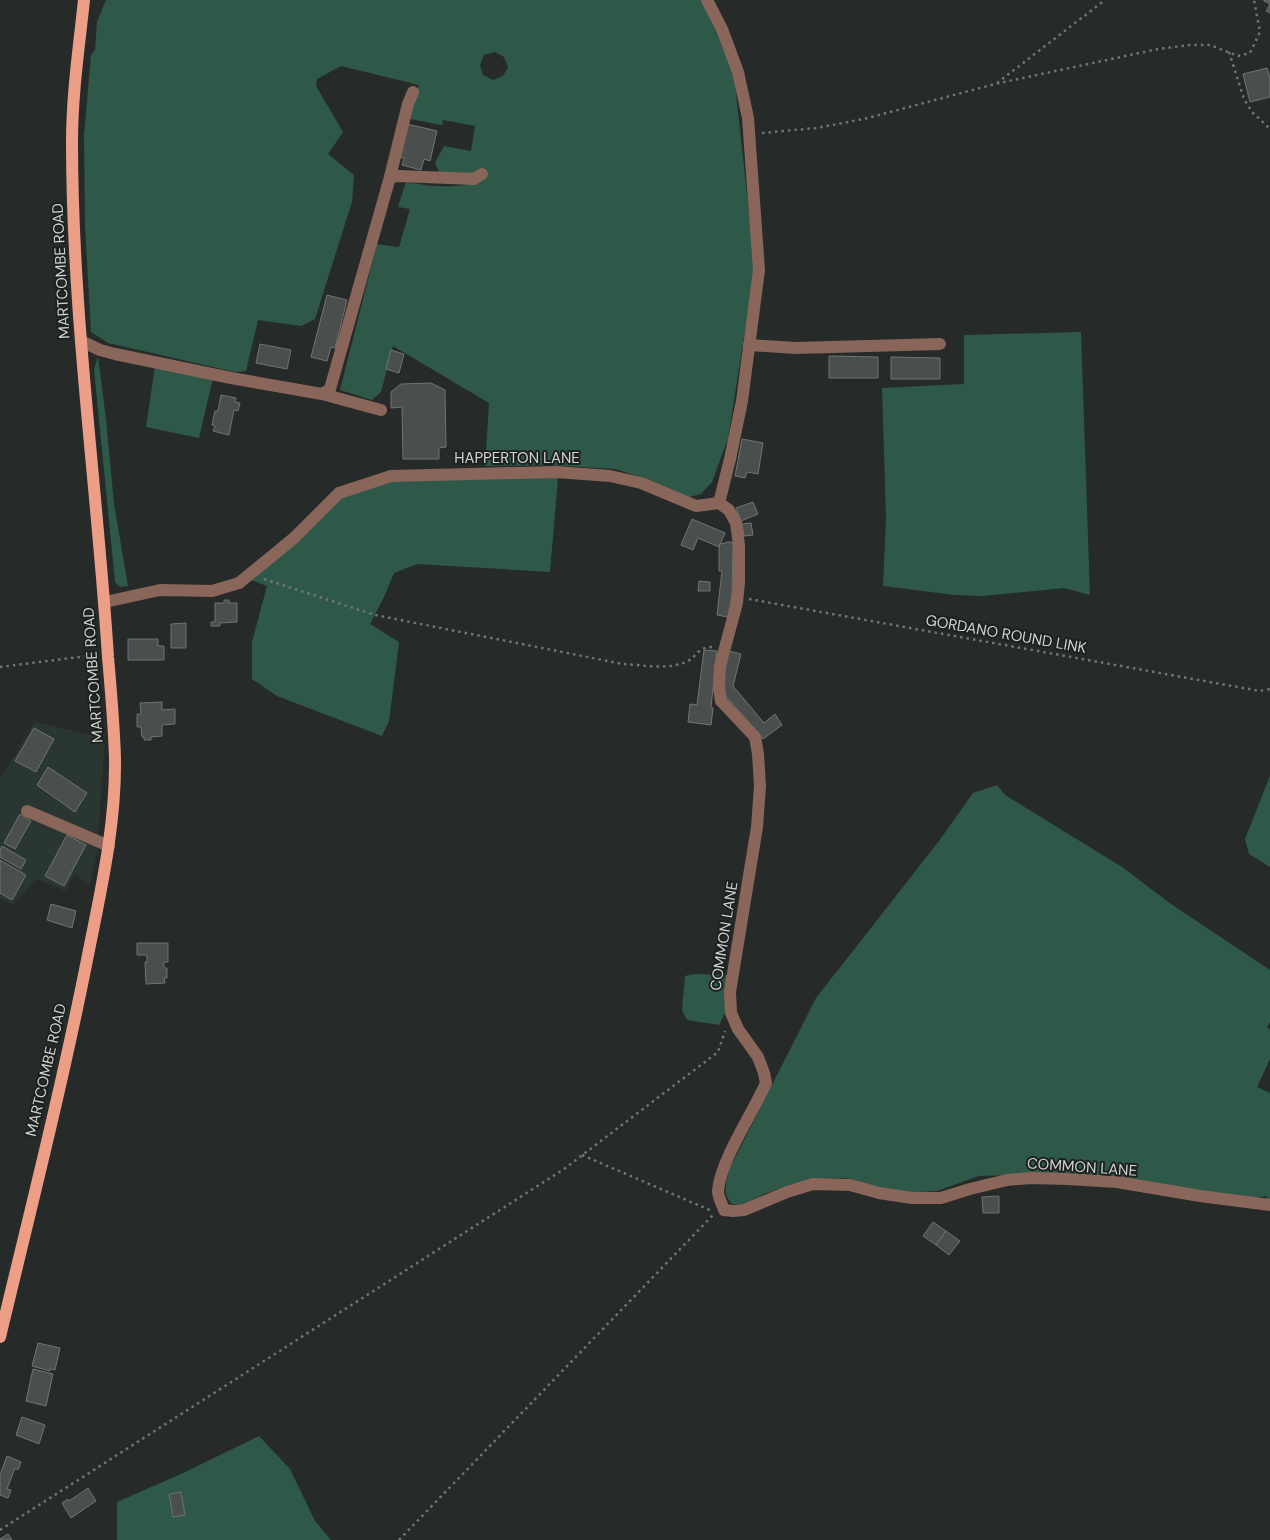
<svg xmlns="http://www.w3.org/2000/svg" width="1270" height="1540" viewBox="0 0 1270 1540" font-family="'DM Sans',sans-serif">
<style>
.built{fill:#2a3631}
.green{fill:#2e5949;fill-rule:evenodd}
.building{fill:#4a4f4d;stroke:#6f7572}
.lines{fill:none;stroke-linecap:round;stroke-linejoin:round}
.path{stroke:#717573;stroke-width:2.5;stroke-dasharray:2.5 4;stroke-linecap:butt}
.minor{stroke:#8a6559;stroke-width:12}
.major{stroke:#ec9e86;stroke-width:12}
.labels{text-anchor:middle;stroke-width:4;stroke-linejoin:round;paint-order:stroke}
.street-label{font-size:15px;fill:#d0d3d1;stroke:#1d211f}
</style>
<rect width="100%" height="100%" fill="#262b29"/>
<polygon class="built" points="35,722 105,738 97,853 90,885 74,874 66,891 36,879 13,905 0,898 0,779"/>
<g class="green">
<path d="M106,0h595l18,33 15,42 21,193 -27,170 -16,44 -11,12 -12,3 -48,-20 -26,-8 -65,-4 -65,1 4,-63 -96,-57 -12,46 -9,8 -32,-10 37,-146 22,3 11,-38 -12,-2 8,-25c30,5 46,7 75,-1l7,-10 -8,-2 -7,5 -34,-2 -4,-9 9,-17 27,5 4,-25 -32,-6 -1,5 -32,-6 3,-18 6,-16 -78,-19 -24,13 -1,7 27,46 -15,22 26,21 -2,27 -37,117 -14,7 -43,-6 -12,51 -11,1 -127,-29 -17,-11 -6,-106 -1,-90 7,-81 4,-5 2,-28zM495,52l9,5 4,10 -5,9 -10,4 -10,-5 -3,-10 4,-10z"/>
<polygon points="1081,332 1090,595 1064,588 982,596 955,595 883,586 886,519 882,388 964,384 964,335"/>
<polygon points="98,357 106,419 114,504 128,586 120,587 115,582 94,369"/>
<polygon points="155,366 213,378 199,438 146,427"/>
<polygon points="549,476 558,478 550,572 417,564 394,573 384,597 370,624 399,642 389,721 382,736 277,696 252,679 252,642 267,586 251,580 342,498 390,481"/>
<polygon points="1270,776 1270,867 1249,854 1245,839"/>
<path d="M997,785l8,10 117,72 49,37 99,66v52l-3,5 3,3v29l-13,28 13,6v108h-4l1,-5 -11,2 -246,-23 -31,1 -42,15 -33,2 -27,-6 -31,-9 -30,1 -27,6 -25,9 -20,10h-12c-10,-10 -6,-21 -3,-34l87,-172 123,-157 34,-48z"/>
<polygon points="694,974 728,975 725,1013 719,1025 687,1020 682,1010 685,976"/>
<polygon points="259,1436 290,1469 315,1521 331,1540 117,1540 117,1502 181,1474"/>
</g>
<g class="building">
<polygon points="1264,0 1270,0 1270,13 1266,11 1270,4 1264,1"/>
<polygon points="1267,68 1270,78 1270,97 1250,102 1243,74"/>
<polygon points="407,124 437,131 430,161 424,159 421,170 402,165 404,158 399,157"/>
<polygon points="327,295 347,300 335,348 331,347 327,361 311,357"/>
<polygon points="260,344 291,350 287,369 256,363"/>
<polygon points="391,350 404,354 399,373 386,369"/>
<polygon points="829,356 878,357 878,378 829,378"/>
<polygon points="891,357 940,358 940,379 891,379"/>
<polygon points="431,383 445,390 446,447 439,448 439,459 403,459 402,407 391,408 391,392 401,384"/>
<polygon points="221,395 236,398 235,402 240,403 238,411 234,410 229,435 213,431 215,426 212,425 215,411 218,411"/>
<polygon points="742,439 763,443 758,474 747,472 745,478 735,476"/>
<polygon points="753,502 758,514 741,521 736,508"/>
<polygon points="692,519 725,533 719,547 698,538 693,550 681,545"/>
<polygon points="751,523 753,535 744,536 742,524"/>
<polygon points="726,542 732,542 733,546 732,595 728,617 717,615 722,571 719,571 719,547 720,544 726,543"/>
<polygon points="699,581 710,582 710,591 698,591"/>
<polygon points="224,600 229,600 229,603 237,603 237,622 220,623 220,626 211,626 211,622 215,622 215,603 224,603"/>
<polygon points="186,623 186,648 171,648 171,624"/>
<polygon points="128,639 158,639 158,646 164,646 164,660 128,660"/>
<polygon points="704,650 717,651 711,707 713,708 711,725 688,722 690,704 697,705"/>
<polygon points="729,651 741,654 733,686 764,723 775,714 782,725 763,739 725,695 721,682"/>
<polygon points="162,702 162,710 175,709 175,724 162,725 162,736 151,737 151,740 144,740 144,737 142,737 141,727 137,727 137,714 141,714 140,703"/>
<polygon points="34,728 54,739 36,772 15,761"/>
<polygon points="48,767 87,793 75,812 37,785"/>
<polygon points="20,814 31,821 15,849 4,843"/>
<polygon points="67,835 86,845 64,886 45,876"/>
<polygon points="2,846 26,860 21,869 0,857 0,850"/>
<polygon points="0,860 26,875 12,900 0,893"/>
<polygon points="51,904 76,911 72,928 47,920"/>
<polygon points="137,943 168,943 168,962 164,962 164,968 167,968 167,978 164,978 165,983 146,984 145,962 147,962 147,955 137,955"/>
<polygon points="999,1196 999,1213 983,1213 982,1197"/>
<polygon points="933,1222 946,1231 936,1245 923,1236"/>
<polygon points="946,1231 960,1241 949,1255 936,1245"/>
<polygon points="38,1343 60,1348 55,1370 50,1369 50,1371 32,1366"/>
<polygon points="33,1369 53,1374 46,1406 26,1401"/>
<polygon points="22,1417 45,1425 39,1444 16,1435"/>
<polygon points="7,1456 21,1462 18,1470 15,1468 7,1489 11,1490 8,1498 0,1495 0,1475"/>
<polygon points="88,1488 96,1501 71,1518 62,1503 68,1499 69,1501"/>
<polygon points="181,1492 185,1515 173,1517 169,1494"/>
<polygon points="8,1534 12,1540 0,1540 0,1539"/>
</g>
<g class="lines">
<g class="path">
<polyline points="1229,52 1244,99 1252,112 1270,129"/>
<polyline points="997,83 1105,0"/>
<polyline points="762,133 816,128 864,119 995,84 1158,49 1190,45 1210,45 1238,56 1250,53 1260,32 1254,0"/>
<path d="M264,579l111,36 248,49c19,1 44,6 63,-2 12,-5 9,-14 26,-15"/>
<polyline points="749,599 1232,686 1260,691 1270,689"/>
<polyline points="0,667 95,655"/>
<polyline points="582,1155 712,1211"/>
<polyline points="0,1530 564,1169 718,1052 725,1031"/>
<polyline points="399,1540 713,1215"/>
</g>
<g class="minor">
<polyline points="707,0 722,29 738,72 748,118 759,270 742,401 730,459 719,503"/>
<polyline points="390,177 400,176 474,179 482,174"/>
<polyline points="81,341 100,350 115,354 231,378 322,394 381,410"/>
<polyline points="749,345 796,348 940,344"/>
<polyline points="322,394 330,389 390,177 408,104 413,92"/>
<path d="M719,503l10,7 7,13 3,22v37l-2,21 -17,63 -1,22 2,13 34,36 3,17 2,32 -3,41 -27,165 1,21 7,16 20,28 6,16 2,10c-13,30 -46,78 -48,108 0,6 4,13 6,19l9,1 11,-1 43,-18 26,-8 37,1 29,8 33,5h29l29,-9 37,-9 24,-2 36,1 50,3 83,14 70,9"/>
<polyline points="105,602 160,590 212,591 239,583 294,538 339,493 391,476 556,472 610,476 641,483 696,506 719,503"/>
<polyline points="27,811 109,846"/>
</g>
<path class="major" d="M0,1337c30,-125 62,-251 87,-377 13,-66 29,-133 28,-202 -1,-33 -4,-67 -7,-101 -11,-172 -36,-343 -36,-515 0,-47 7,-95 12,-142"/>
</g>
<g class="labels">
<g class="street-label">
<text transform="translate(61 271) rotate(-93)" y="5">MARTCOMBE ROAD</text>
<text x="517" y="463">HAPPERTON LANE</text>
<text transform="translate(1006 634) rotate(10)" y="5">GORDANO ROUND LINK</text>
<text transform="translate(93 675) rotate(-94)" y="5">MARTCOMBE ROAD</text>
<text transform="translate(724 936) rotate(-81)" y="5">COMMON LANE</text>
<text transform="translate(46 1070) rotate(-77)" y="5">MARTCOMBE ROAD</text>
<text transform="translate(1082 1167) rotate(4)" y="5">COMMON LANE</text>
</g>
</g>
</svg>
